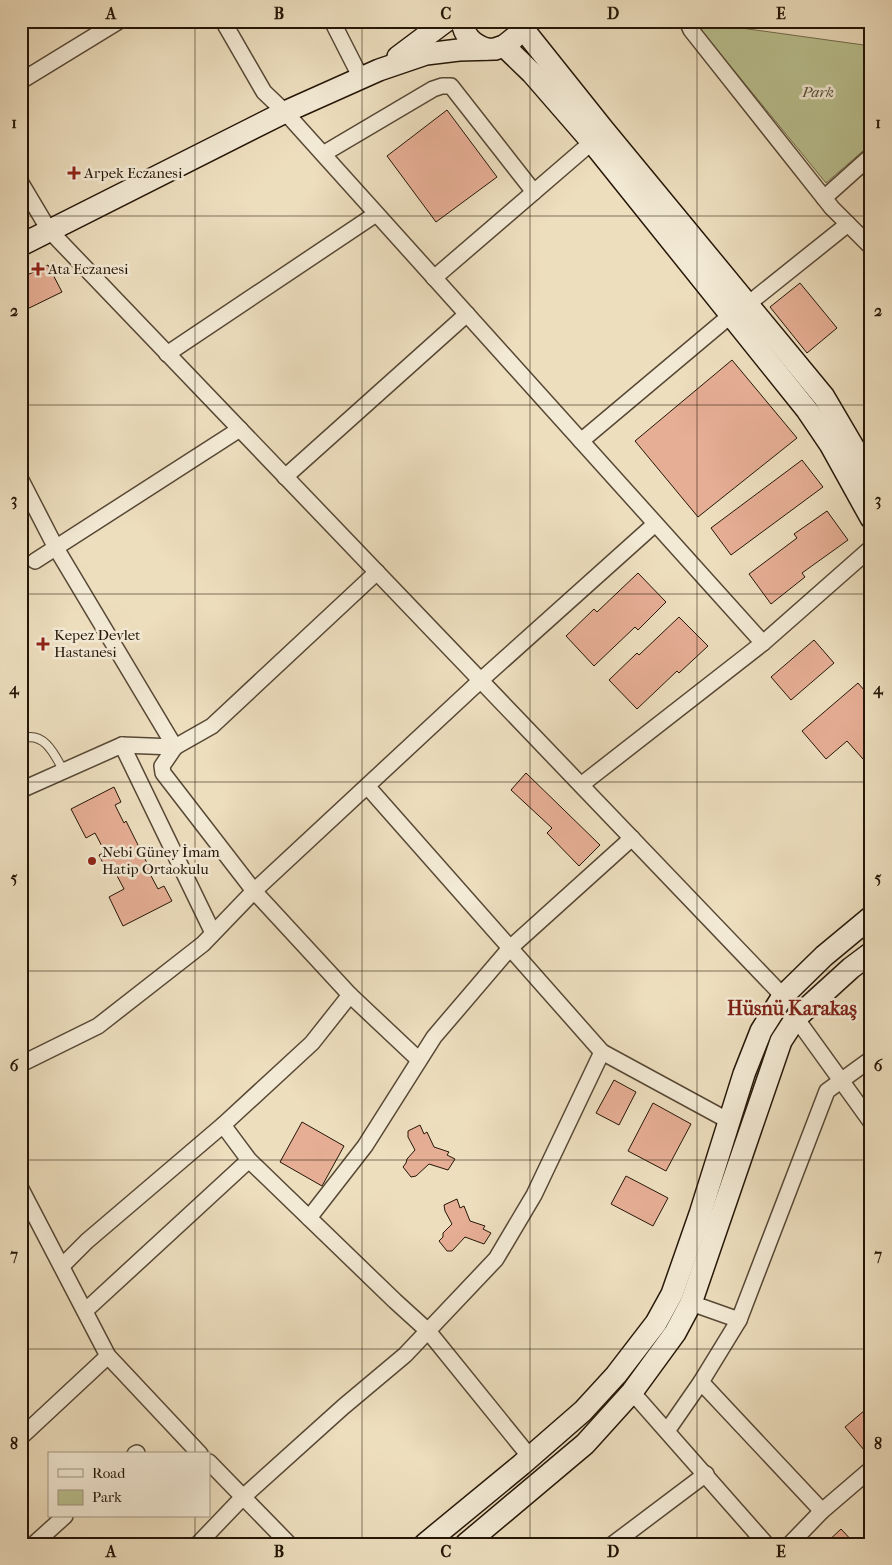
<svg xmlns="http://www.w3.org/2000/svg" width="892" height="1565" viewBox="0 0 892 1565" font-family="'IM FELL French Canon',serif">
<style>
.green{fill:#bac190;stroke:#706c4c}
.building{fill:#e6ae95;stroke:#251607}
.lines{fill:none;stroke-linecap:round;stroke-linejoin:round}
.lane-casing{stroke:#574835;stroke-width:10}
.street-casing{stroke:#574835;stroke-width:18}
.secondary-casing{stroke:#251607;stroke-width:24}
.lane{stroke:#f3ead5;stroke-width:8}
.street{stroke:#f3ead5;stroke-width:15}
.secondary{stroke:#f3ead5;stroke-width:21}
.grid{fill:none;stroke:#251607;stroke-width:1;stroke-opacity:0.55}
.poi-dot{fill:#8f2418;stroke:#f3ead5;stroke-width:2}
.labels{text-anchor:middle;stroke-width:5;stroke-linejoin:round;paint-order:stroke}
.park-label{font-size:15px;font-style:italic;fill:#595237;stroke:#f3ead5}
.poi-label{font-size:15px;fill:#251607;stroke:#f3ead5;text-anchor:start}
.district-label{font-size:20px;font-weight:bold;fill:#7a1f14;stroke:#f3ead5}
.neatline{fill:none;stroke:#251607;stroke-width:2}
.grid-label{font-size:16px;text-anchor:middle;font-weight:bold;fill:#251607}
</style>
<rect width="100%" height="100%" fill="#eddebe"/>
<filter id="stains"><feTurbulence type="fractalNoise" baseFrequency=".004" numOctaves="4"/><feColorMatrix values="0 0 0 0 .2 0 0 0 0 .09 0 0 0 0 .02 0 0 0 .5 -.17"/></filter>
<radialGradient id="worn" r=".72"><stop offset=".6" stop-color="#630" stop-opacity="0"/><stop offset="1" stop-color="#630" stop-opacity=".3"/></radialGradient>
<polygon class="green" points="705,23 871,46 871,144 826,183 701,30"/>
<g class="building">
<polygon points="447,110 497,177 436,222 387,156"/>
<polygon points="48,265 62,292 21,312 21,278"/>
<polygon points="800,283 837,328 807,353 770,307"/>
<polygon points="732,360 797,438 698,517 635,441"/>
<polygon points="802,460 823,487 731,555 711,528"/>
<polygon points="827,511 848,540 802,573 805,577 771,604 749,574 797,538 794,534"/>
<polygon points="638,573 666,602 638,630 635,627 594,666 566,636 594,609 597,612"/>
<polygon points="679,617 708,646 679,673 677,671 637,709 609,680 637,653 639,655"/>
<polygon points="814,640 834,663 791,700 771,677"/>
<polygon points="858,683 871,698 871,768 847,741 826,759 802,731"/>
<polygon points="526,773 600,845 579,866 547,833 552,828 511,790"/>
<polygon points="114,787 121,802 115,805 124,823 126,821 151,871 149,872 158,889 164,886 172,901 123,926 109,897 124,889 114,870 108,873 99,855 105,852 95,833 86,838 71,809"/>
<polygon points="614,1080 636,1092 619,1125 596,1113"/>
<polygon points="653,1103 691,1124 666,1171 628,1151"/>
<polygon points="302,1122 344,1146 322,1186 280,1162"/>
<polygon points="420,1125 424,1134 427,1132 434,1147 449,1152 447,1155 455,1159 448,1170 429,1164 416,1176 411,1177 403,1167 406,1163 407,1159 415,1150 408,1137 408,1131"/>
<polygon points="626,1176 668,1198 653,1226 611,1204"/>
<polygon points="457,1199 460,1208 464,1206 470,1221 485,1226 483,1229 491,1233 484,1244 465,1237 452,1251 447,1251 439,1241 443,1237 443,1233 452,1224 445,1211 444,1205"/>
<polygon points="871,1405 871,1445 864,1450 845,1427"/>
<polygon points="841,1529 855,1544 825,1544"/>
</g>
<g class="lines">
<defs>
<path id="lane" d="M21,739c23,-9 34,16 42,31"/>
<g id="street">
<polyline points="223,21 264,92 285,112 763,643"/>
<polyline points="332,21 361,78"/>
<polyline points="687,21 691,30 832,208 871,247"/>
<polyline points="21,81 119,21"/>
<polyline points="323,154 433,89 442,86 451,86 534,192"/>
<polyline points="21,183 49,230 783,996"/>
<polyline points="824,198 871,156"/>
<polyline points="434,278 592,142"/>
<polyline points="748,304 848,224"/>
<polyline points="167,354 376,214"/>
<polyline points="581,441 731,315"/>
<polyline points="285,477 467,314"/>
<polyline points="21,480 56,548 175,747 162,766 163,773 254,891 350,995 419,1060"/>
<polyline points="35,561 240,429"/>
<polyline points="122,745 213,933"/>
<polyline points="581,785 763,643 871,548"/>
<polyline points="367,786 602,1052 729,1121"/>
<polyline points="21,790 122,745 175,747 212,726 377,572"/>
<polyline points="796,1018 871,1122"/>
<polyline points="21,1064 98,1026 203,944 254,891 481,680 655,524"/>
<polyline points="223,1125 249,1160 395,1301 428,1331 530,1457"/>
<polyline points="21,1189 108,1356 200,1454"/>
<polyline points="309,1218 365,1146 434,1037 510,948 632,838"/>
<polyline points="62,1266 87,1241 223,1125 312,1043 350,995"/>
<polyline points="691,1303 739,1320"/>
<polyline points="85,1311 249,1160"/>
<polyline points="701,1382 822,1511"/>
<polyline points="632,1392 766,1544"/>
<polyline points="667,1431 701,1382 739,1320 827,1091 871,1059"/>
<polyline points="21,1437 108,1356"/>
<polyline points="135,1454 137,1453"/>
<polyline points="209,1462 289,1544"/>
<polyline points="34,1544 65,1516"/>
<polyline points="198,1544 243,1497 343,1407 405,1355 496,1259 534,1195 602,1052"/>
<polyline points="613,1544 706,1474"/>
<polyline points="790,1544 822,1511 871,1469"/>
</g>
<g id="secondary">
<path d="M462,21c2,15 10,23 24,28"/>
<polyline points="520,25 603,129 824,397 871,477"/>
<polyline points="504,46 532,73 592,142 807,410 830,444 871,518"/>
<polyline points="398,57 446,21"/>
<polyline points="21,245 285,112 379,70 426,54 459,50 495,49 504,46 514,38"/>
<polyline points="425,1544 521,1465 583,1411 616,1375 656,1323 672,1294 700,1214 744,1074 761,1031 783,996 824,956 871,917"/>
<polyline points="466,1544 585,1444 632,1392 675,1333 691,1303 781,1041 796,1018 851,968 871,953"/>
</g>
</defs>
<use href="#lane" class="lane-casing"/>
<use href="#street" class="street-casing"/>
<use href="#secondary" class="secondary-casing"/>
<use href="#lane" class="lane"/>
<use href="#street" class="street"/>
<use href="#secondary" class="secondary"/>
</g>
<path class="grid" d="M195,21v1433M362,21v1523M530,21v1523M697,21v1523M21,216h850M21,405h850M21,594h850M21,782h850M21,971h850M21,1160h850M21,1349h850M195,1516v28"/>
<g class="poi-dot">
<path d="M71.5 165.5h5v5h5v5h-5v5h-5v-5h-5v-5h5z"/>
<path d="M35.5 261.5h5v5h5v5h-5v5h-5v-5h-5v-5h5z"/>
<path d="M40.5 636.5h5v5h5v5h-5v5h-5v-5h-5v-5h5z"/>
<circle cx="92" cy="861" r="5"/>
</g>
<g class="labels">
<g class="park-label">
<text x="818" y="97">Park</text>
</g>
<g class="poi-label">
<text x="84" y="178">Arpek Eczanesi</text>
<text x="48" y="274">Ata Eczanesi</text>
<text x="54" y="640">Kepez Devlet<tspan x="54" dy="17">Hastanesi</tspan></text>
<text x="102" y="857">Nebi Güney İmam<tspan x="102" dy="17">Hatip Ortaokulu</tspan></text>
</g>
<g class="district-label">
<text x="792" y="1015">Hüsnü Karakaş</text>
</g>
</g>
<rect width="892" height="1565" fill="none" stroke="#eddebe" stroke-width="55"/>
<rect x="48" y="1452" width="162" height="65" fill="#f3ead5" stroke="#a19583"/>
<rect x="58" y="1469" width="25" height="8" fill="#f3ead5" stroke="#a19583"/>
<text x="92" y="1478" font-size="15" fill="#251607">Road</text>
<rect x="58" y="1490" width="25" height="15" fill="#bac190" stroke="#a19583"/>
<text x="92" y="1502" font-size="15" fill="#251607">Park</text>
<rect x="28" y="28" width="836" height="1510" class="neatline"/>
<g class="grid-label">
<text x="111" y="19">A</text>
<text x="279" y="19">B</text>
<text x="446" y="19">C</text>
<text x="613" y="19">D</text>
<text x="781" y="19">E</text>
<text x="14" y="128">1</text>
<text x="878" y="128">1</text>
<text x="14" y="316">2</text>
<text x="878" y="316">2</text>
<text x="14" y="505">3</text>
<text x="878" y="505">3</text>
<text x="14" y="694">4</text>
<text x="878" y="694">4</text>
<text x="14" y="883">5</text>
<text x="878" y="883">5</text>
<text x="14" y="1071">6</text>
<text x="878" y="1071">6</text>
<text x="14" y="1260">7</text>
<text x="878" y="1260">7</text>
<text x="14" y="1449">8</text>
<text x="878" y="1449">8</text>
<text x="111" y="1557">A</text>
<text x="279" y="1557">B</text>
<text x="446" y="1557">C</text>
<text x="613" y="1557">D</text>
<text x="781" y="1557">E</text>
</g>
<rect width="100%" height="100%" filter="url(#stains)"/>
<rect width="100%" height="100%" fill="url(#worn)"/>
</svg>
